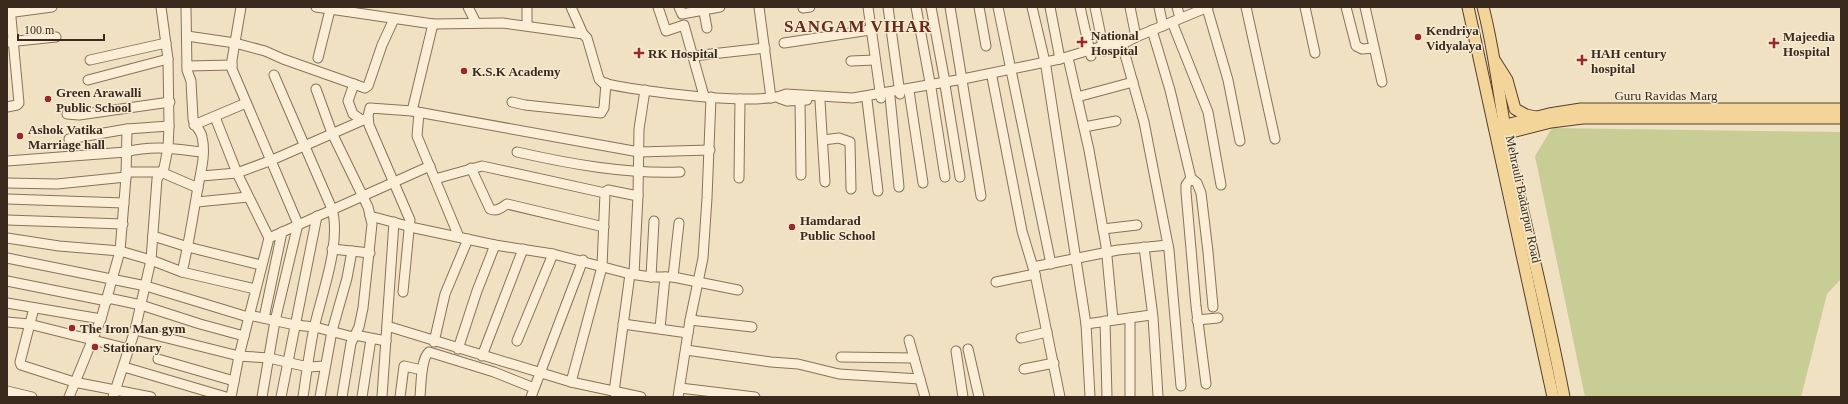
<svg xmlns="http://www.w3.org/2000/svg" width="1848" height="404" viewBox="0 0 1848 404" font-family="'Times New Roman',serif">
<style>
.green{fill:#c8cd96}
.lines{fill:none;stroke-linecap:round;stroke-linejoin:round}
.minor-casing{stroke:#8a7259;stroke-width:11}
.major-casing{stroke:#57402d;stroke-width:13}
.minor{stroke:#faeed6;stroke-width:9}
.major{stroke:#f3d599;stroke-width:11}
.poi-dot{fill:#9a272b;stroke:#f6ebd2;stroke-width:1.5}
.labels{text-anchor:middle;stroke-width:3;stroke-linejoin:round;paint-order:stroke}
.poi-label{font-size:13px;font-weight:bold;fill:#392a1d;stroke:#f6ebd2;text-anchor:start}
.street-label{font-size:13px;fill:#392a1d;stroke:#f6ebd2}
.district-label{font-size:17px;font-weight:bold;letter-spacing:1px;fill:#672a1c;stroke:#f6ebd2}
</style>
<rect width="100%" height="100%" fill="#efe1c2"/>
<polygon class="green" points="1552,128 1841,132 1841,279 1827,294 1801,397 1585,397 1535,156"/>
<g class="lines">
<defs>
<g id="minor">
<polyline points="241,7 232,60 232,69 298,224 275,321 262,397"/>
<path d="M316,7l117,17 70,-1 80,11 4,4 12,41 4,4c32,8 157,24 183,11l67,4 110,-19 97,-20 53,-16 9,1"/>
<polyline points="468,7 476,23"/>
<polyline points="571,7 583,34"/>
<polyline points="658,7 666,31 684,25 704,96"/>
<polyline points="679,7 682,14 720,7"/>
<polyline points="703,7 707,28"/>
<polyline points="759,7 771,98"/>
<polyline points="868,7 881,98"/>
<polyline points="888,7 900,94"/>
<polyline points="916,7 931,88 945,177"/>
<polyline points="931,7 945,82"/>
<polyline points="950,7 981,196"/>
<polyline points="979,7 986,46"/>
<polyline points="998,7 1051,264"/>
<polyline points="1032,7 1045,62"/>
<polyline points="1050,7 1060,59"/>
<polyline points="1080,7 1091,56"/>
<polyline points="1095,7 1104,51"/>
<polyline points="1130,7 1136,37"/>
<polyline points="1159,7 1163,26"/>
<polyline points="1177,7 1180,18"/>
<polyline points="1246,7 1275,139"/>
<polyline points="1305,7 1315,53"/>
<polyline points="1346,7 1356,46 1362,49 1374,48"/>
<polyline points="1365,7 1382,82"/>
<polyline points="803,8 810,7"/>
<polyline points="1207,8 1228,80 1240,141"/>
<polyline points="7,13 52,7"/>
<polyline points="1172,22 1208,112 1221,185"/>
<polyline points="527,25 527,7"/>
<polyline points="1152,30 1170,90 1190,174 1191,178 1197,183 1201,193 1208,252 1213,307"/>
<polyline points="187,36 235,43 265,51 283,59 365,88 368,86 382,45 394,19"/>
<polyline points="8,42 56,37"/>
<polyline points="784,43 870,30"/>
<polyline points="1122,44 1144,122 1169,250 1181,386"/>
<polyline points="1117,47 1136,37 1208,7"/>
<polyline points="693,56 765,48"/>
<polyline points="318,58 330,10"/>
<polyline points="90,60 166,43"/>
<polyline points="851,61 875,60"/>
<polyline points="1069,62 1089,150 1106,246 1113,320"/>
<polyline points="187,66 232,65"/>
<polyline points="1046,67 1086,324 1090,397"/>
<path d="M274,75l58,134c10,35 -12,89 -19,124 -4,21 -7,43 -10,64"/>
<polyline points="992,77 1022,231 1035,274 1060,397"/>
<polyline points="88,80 168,59"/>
<polyline points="354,84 348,101 353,114 362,120"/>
<polyline points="945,85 960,177"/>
<polyline points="316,89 332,133 368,207 372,224 363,308 359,327 351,343 342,397"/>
<polyline points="909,91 923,183"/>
<polyline points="890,97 899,187"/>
<polyline points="1077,97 1133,82"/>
<polyline points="779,98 787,101 807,100"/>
<polyline points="800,100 801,175"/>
<polyline points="867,100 878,191"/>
<polyline points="820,101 825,182"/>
<polyline points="512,102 525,105 601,113 604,108 606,83"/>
<polyline points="7,107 17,105 19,103 10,7"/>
<polyline points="412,111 433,24"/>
<polyline points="419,113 417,136 459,237"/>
<polyline points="67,114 79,115 170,102"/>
<polyline points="215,117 237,173 269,238"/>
<polyline points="194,125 246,103"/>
<polyline points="1084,127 1116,121"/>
<polyline points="69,139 127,129 169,126"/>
<polyline points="823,140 839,138 850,142 851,189"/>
<path d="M517,152c53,12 108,22 163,20"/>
<path d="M7,161l119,-9c28,-7 48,-3 77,0"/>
<path d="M471,168l19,41c7,3 11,-1 17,-5l97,23"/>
<polyline points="126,172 161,172 198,188"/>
<polyline points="201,176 237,173 272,160 368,118"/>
<polyline points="739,178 740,99"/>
<polyline points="1191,178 1186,185 1186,192 1196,306 1206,384"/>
<polyline points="435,179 482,166 605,193 602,267 571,382"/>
<polyline points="7,183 57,184 126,177"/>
<polyline points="605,192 608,190 638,196"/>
<polyline points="7,199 124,203"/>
<polyline points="197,202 248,197"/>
<polyline points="370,216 415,228 495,245 553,254 630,274 651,277 673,277 738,290"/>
<polyline points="7,220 123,224"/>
<polyline points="1103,229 1137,225"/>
<polyline points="153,236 188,247 261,265"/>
<polyline points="7,238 59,246 120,251 126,177 127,129"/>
<polyline points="1144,247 1153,317 1158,396"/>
<polyline points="332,249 370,253"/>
<polyline points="7,258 146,286 248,317"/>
<polyline points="1033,267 1118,250 1168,245"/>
<path d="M182,272c7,-28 11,-57 16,-85 3,-16 8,-34 4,-50 -1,-8 -8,-10 -9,-18l-2,-38 -4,-11 -1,-63"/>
<polyline points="634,274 638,196 639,129 645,90"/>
<polyline points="651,277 654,221"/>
<polyline points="673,277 679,223"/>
<polyline points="7,281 107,301"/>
<polyline points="996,282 1035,274"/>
<polyline points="403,292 410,220 369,125 368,116 370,108 412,111 639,152 710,150"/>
<polyline points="108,298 141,305 200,324 244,336"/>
<polyline points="7,303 101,319"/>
<polyline points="34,308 20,362 21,365 74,382 151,397"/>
<polyline points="249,315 295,325 315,327 353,337"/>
<polyline points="264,318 282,232"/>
<polyline points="690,320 752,327"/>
<polyline points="1197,320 1218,318"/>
<polyline points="1105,321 1107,397"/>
<polyline points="7,322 29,324 129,349"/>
<polyline points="623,324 688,333"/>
<polyline points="1086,324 1151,315"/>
<polyline points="387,326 571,382 641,397"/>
<polyline points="660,328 665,277"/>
<polyline points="135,330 239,356 269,358 308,367 325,366"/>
<polyline points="355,335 386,341"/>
<polyline points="1021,338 1047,332"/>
<polyline points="909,340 925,397"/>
<polyline points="517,341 553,254"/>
<polyline points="434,342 445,294 468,239"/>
<polyline points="458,349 477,291 495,245"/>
<polyline points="968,349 979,397"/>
<polyline points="686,350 771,362 798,364 839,374 920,379"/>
<polyline points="956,351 963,397"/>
<polyline points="482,356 523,249"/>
<polyline points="841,357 914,358"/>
<polyline points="158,359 234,381"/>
<polyline points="124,367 226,397"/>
<polyline points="1024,369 1054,363"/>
<polyline points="680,388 755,397"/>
<polyline points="7,391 32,397"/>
<polyline points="614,392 630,274"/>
<polyline points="69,397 101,319 120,251 151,260 157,179 164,168 168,148 169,126 168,59 161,7"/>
<polyline points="113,397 135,330 151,260 182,272 255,289"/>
<polyline points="231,397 239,356 269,238 430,166"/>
<polyline points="281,397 317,216"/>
<polyline points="320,397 332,331 347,278 352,251"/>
<polyline points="362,397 371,339"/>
<polyline points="382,397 394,222"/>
<polyline points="400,397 404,366 422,370"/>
<path d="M420,397c1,-11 1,-39 9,-45l65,20 40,16"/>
<polyline points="531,397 583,260"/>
<polyline points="678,397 690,320 703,258 707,198 711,97"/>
<polyline points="1130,397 1130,318"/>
</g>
<g id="major">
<polyline points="1468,7 1553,397"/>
<path d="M1483,7c12,45 16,92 25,138 18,84 40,167 56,252"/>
<polyline points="1495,61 1507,80 1515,109 1526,115 1536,117"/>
<polyline points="1498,127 1549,114 1581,109 1841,109"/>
<polyline points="1500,135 1551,122 1583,118 1841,118"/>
</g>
</defs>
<use href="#minor" class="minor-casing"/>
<use href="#major" class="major-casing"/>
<use href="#minor" class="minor"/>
<use href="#major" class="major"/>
</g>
<g class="poi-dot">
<circle cx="1418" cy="37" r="4"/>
<path d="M1080 36h4v4h4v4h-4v4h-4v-4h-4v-4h4z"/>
<path d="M1772 37h4v4h4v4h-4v4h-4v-4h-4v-4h4z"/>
<path d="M637 47h4v4h4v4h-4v4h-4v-4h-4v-4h4z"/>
<path d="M1580 54h4v4h4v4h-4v4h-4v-4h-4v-4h4z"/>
<circle cx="464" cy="71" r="4"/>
<circle cx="48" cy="99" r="4"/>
<circle cx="20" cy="136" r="4"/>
<circle cx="792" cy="227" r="4"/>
<circle cx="72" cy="328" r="4"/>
<circle cx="95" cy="347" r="4"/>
</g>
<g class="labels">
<g class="poi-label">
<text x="1426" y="35">Kendriya<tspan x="1426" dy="15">Vidyalaya</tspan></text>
<text x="1091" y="40">National<tspan x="1091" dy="15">Hospital</tspan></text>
<text x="1783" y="41">Majeedia<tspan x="1783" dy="15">Hospital</tspan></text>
<text x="648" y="58">RK Hospital</text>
<text x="1591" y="58">HAH century<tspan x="1591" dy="15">hospital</tspan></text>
<text x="472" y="76">K.S.K Academy</text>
<text x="56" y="97">Green Arawalli<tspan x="56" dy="15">Public School</tspan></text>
<text x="28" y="134">Ashok Vatika<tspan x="28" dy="15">Marriage hall</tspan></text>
<text x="800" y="225">Hamdarad<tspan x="800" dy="15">Public School</tspan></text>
<text x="80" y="333">The Iron Man gym</text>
<text x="103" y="352">Stationary</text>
</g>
<g class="street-label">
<text x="1666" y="100">Guru Ravidas Marg</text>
<text transform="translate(1524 199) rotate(78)" y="5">Mehrauli Badarpur Road</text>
</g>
<g class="district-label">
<text x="858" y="32">SANGAM VIHAR</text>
</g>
</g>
<rect width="1848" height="404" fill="none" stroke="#392a1d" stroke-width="16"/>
<path d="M18 34v6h86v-6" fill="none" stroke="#392a1d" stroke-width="2"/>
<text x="24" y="34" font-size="12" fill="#392a1d" stroke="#f6ebd2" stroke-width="3" paint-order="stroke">100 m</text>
</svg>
